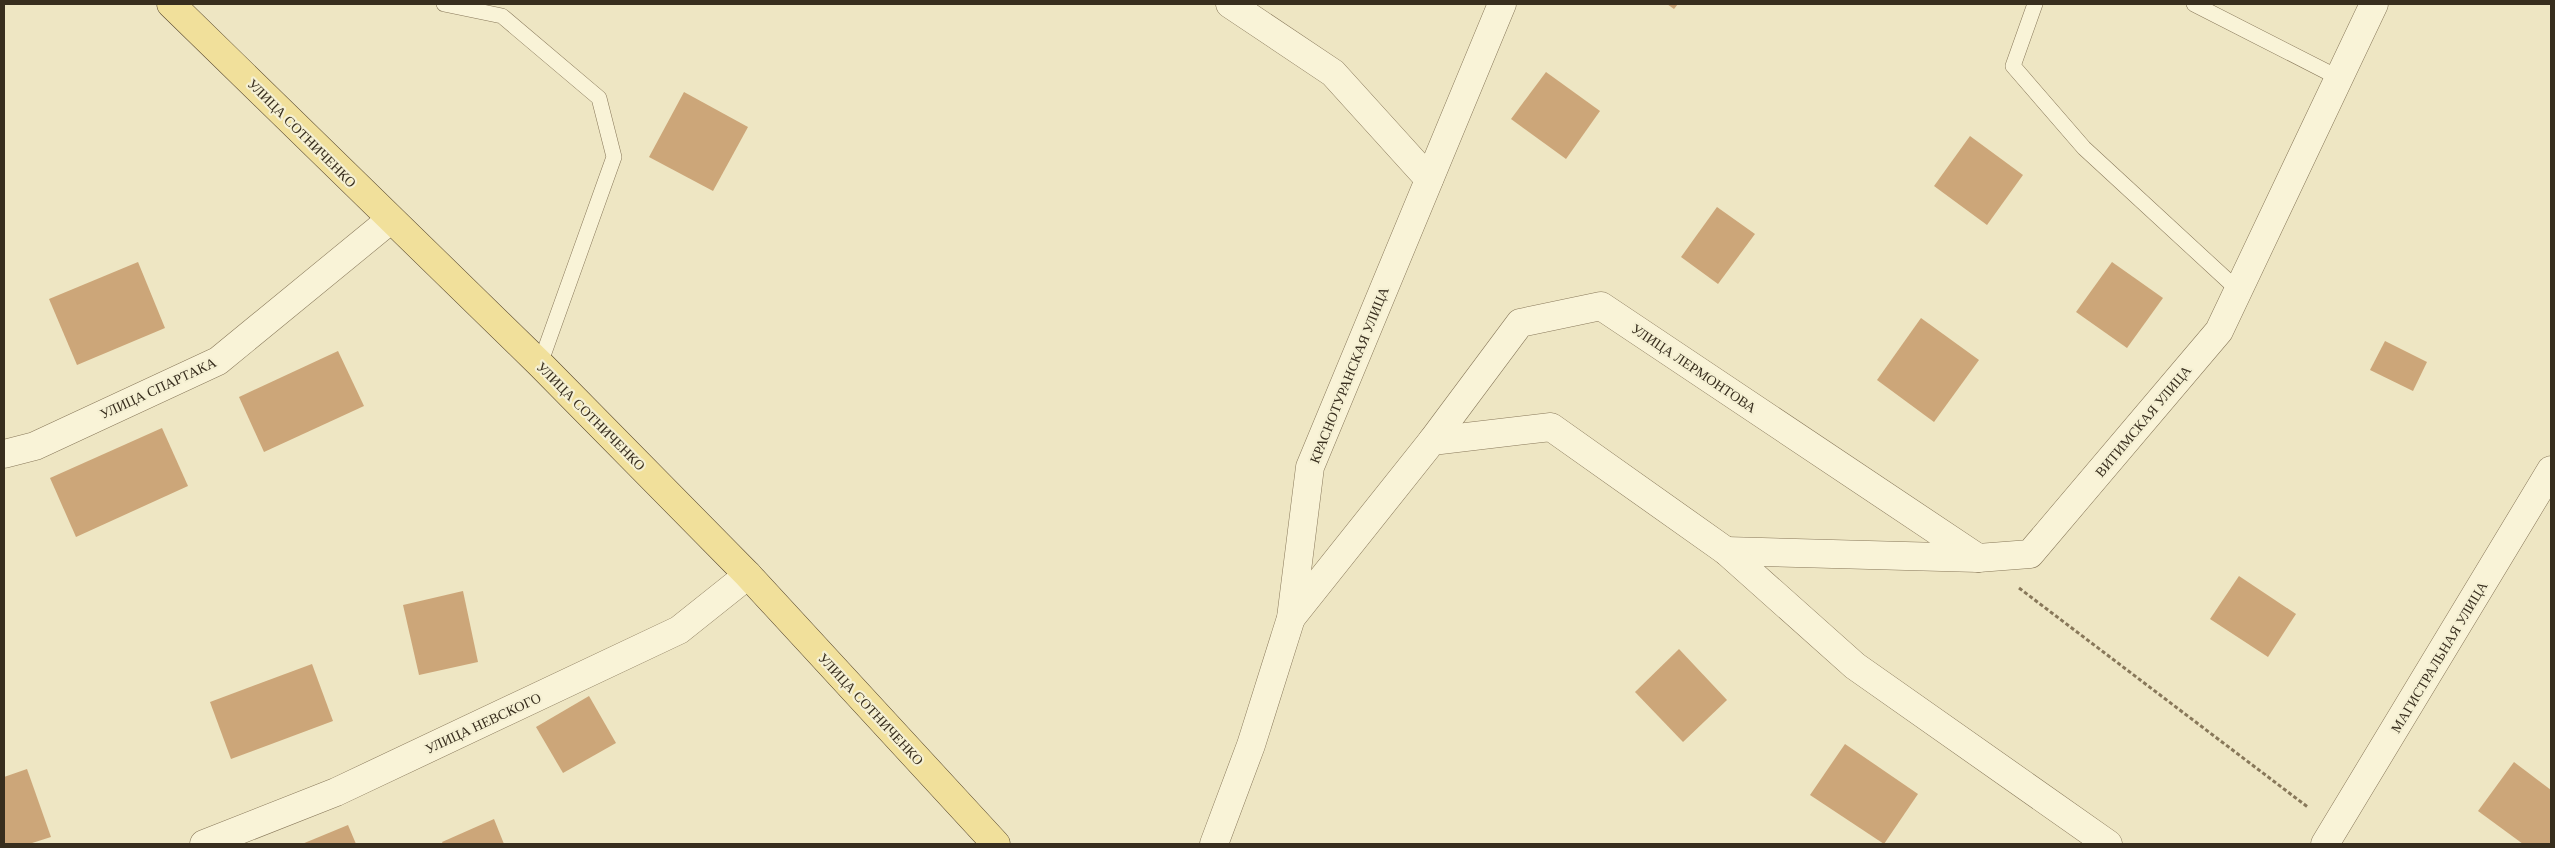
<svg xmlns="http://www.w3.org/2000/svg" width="2555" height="848" viewBox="0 0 2555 848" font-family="'Times New Roman',serif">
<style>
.building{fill:#cca679}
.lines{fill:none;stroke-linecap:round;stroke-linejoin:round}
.lane-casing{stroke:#88785a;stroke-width:16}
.street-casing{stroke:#88785a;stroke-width:29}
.primary-casing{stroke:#56462e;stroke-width:29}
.path{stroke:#88785a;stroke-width:3;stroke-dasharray:4 2.5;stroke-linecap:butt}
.lane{stroke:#f9f3d7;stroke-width:15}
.street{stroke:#f9f3d7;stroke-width:28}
.primary{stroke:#f1e09b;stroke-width:28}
.labels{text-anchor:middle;stroke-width:4.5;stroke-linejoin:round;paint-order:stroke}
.street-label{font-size:14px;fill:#382e1e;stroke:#f5f0d3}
</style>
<rect width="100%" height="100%" fill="#eee6c3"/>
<g class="building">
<polygon points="1667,4 1678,4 1674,9"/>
<polygon points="1546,72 1600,111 1566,159 1511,119"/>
<polygon points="684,92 748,127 713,191 649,157"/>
<polygon points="1970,136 2023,175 1987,225 1934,186"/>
<polygon points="1717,207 1755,234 1718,284 1681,257"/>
<polygon points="138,262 165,328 77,365 49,299"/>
<polygon points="2112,262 2163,298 2127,348 2076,312"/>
<polygon points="1921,318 1979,360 1934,422 1877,380"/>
<polygon points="2385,341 2427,362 2413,391 2370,370"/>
<polygon points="338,351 364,406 264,452 239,397"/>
<polygon points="162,428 188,486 76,537 50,478"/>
<polygon points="2239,576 2296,614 2268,657 2210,619"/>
<polygon points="463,591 478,662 419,675 403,605"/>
<polygon points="1679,649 1727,700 1683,742 1635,692"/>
<polygon points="312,664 333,721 231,759 210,702"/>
<polygon points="589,696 616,743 563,773 536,727"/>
<polygon points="1845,744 1918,794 1884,844 1810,795"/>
<polygon points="2514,762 2551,790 2551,844 2523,844 2478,811"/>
<polygon points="27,769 51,837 29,844 4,844 4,777"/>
<polygon points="494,819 504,844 443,844 442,842"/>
<polygon points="348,825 356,844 302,844"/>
</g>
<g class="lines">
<defs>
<g id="lane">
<polyline points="444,4 502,16 599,98 614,157 540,364"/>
<polyline points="2035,4 2013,66 2084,148 2238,290"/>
<polyline points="2194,4 2339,78"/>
</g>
<g id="street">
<polyline points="1230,4 1333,73 1429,179"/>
<polyline points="1432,441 1520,323 1601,306 1978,558"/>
<polyline points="4,454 35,446 218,361 390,220"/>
<polyline points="1726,551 1978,558 2030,554 2219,331 2374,4"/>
<polyline points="1291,618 1432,441 1551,427 1726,551 1855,666 2108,844"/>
<polyline points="204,844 336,792 679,630 748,575"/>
<polyline points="1214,844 1251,745 1291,618 1310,467 1502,4"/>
<polyline points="2325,844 2551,470"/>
</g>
<polyline id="primary" points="171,4 540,364 748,575 996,844"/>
</defs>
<use href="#lane" class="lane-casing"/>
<use href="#street" class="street-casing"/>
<use href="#primary" class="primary-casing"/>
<polyline class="path" points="2019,588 2309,808"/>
<use href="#lane" class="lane"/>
<use href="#street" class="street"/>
<use href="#primary" class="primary"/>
</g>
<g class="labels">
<g class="street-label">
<text transform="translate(302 133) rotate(45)" y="5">УЛИЦА СОТНИЧЕНКО</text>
<text transform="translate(1694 368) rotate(34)" y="5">УЛИЦА ЛЕРМОНТОВА</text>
<text transform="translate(1349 375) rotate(-68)" y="5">КРАСНОТУРАНСКАЯ УЛИЦА</text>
<text transform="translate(158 388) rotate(-25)" y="5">УЛИЦА СПАРТАКА</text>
<text transform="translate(591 416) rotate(45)" y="5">УЛИЦА СОТНИЧЕНКО</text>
<text transform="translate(2143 421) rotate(-50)" y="5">ВИТИМСКАЯ УЛИЦА</text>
<text transform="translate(2439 657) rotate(-59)" y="5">МАГИСТРАЛЬНАЯ УЛИЦА</text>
<text transform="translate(871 709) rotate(47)" y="5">УЛИЦА СОТНИЧЕНКО</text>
<text transform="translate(483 723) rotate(-25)" y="5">УЛИЦА НЕВСКОГО</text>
</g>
</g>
<rect width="2555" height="848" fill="none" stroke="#382e1e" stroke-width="10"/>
</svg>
